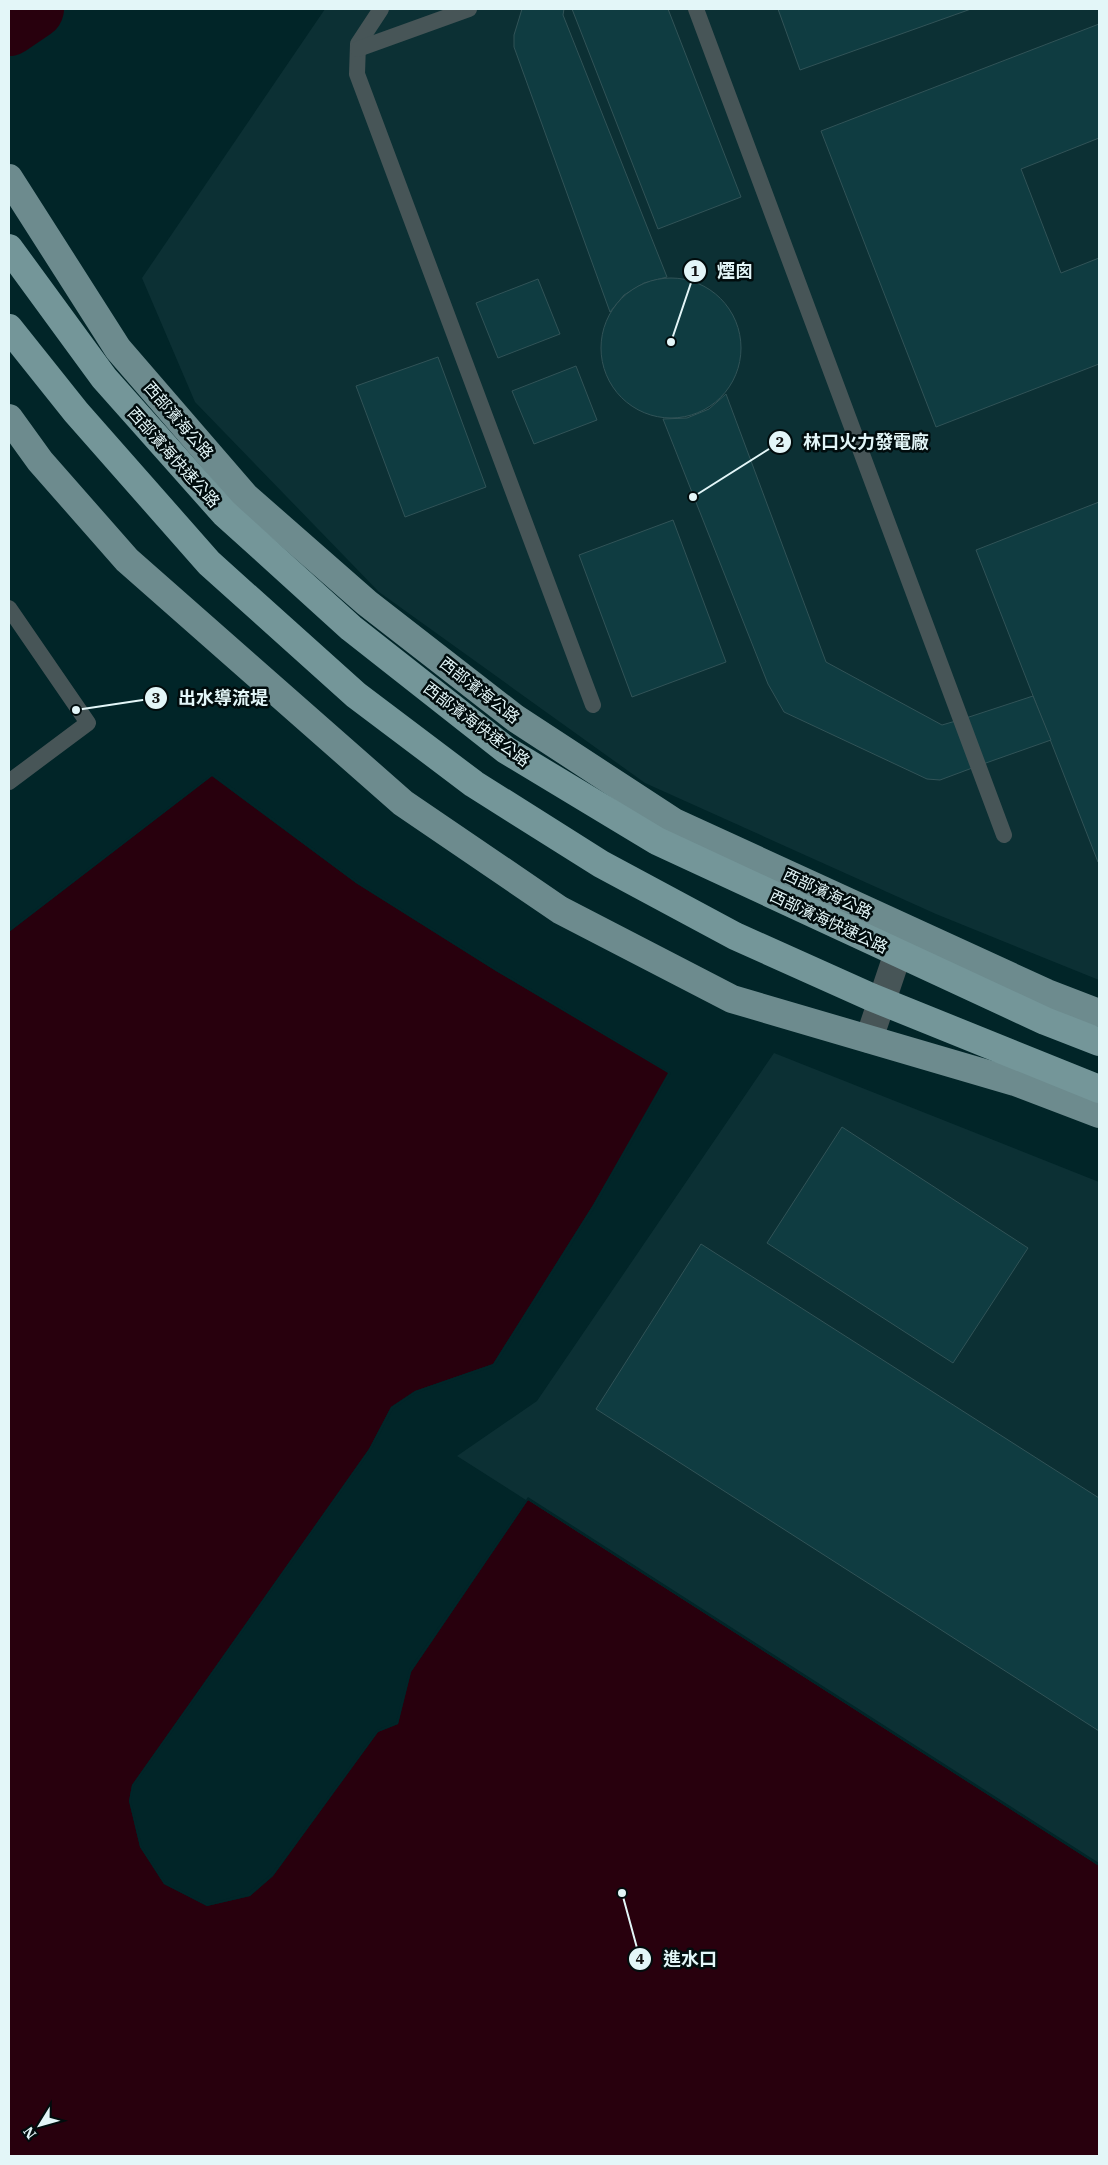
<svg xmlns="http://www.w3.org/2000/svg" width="1108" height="2165" viewBox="0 0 1108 2165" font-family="'IBM Plex Serif','Noto Sans TC',serif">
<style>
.built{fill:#0c3034}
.water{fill:#28000d}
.pier{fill:#012528}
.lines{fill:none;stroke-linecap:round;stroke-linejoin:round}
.river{stroke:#28000d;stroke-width:60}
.building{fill:#0f3c41;stroke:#315357}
.service{stroke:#475557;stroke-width:16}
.minor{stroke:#475557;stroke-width:28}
.primary{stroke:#6d8b8e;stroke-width:28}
.trunk-bridge{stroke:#749699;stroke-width:28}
.labels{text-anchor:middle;stroke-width:5;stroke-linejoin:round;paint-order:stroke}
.street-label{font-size:16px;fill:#e3f6f8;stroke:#010c0d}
.leader{fill:none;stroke:#e3f6f8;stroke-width:2}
.callout-dot{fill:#e3f6f8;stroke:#010c0d;stroke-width:2}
.mark-label{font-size:15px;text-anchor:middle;font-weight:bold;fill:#111}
.callout-label{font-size:18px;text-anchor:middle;font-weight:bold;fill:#e3f6f8;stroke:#010c0d;stroke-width:5;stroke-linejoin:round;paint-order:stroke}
</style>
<rect width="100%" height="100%" fill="#012528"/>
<g class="built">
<polygon points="325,9 1099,9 1099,980 936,914 645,783 379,592 195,402 142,278"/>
<polygon points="774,1053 1099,1182 1099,1866 457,1456 537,1401"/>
</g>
<polygon class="water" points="212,776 356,883 496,971 669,1073 593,1205 493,1364 415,1391 391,1407 369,1449 132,1785 129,1801 140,1847 164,1884 207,1906 250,1896 273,1876 378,1732 398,1724 411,1672 528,1500 1099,1866 1099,2156 9,2156 9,932"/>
<polygon class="pier" points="213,773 357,881 498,969 671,1073 595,1207 495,1366 416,1393 393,1409 371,1450 134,1786 131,1801 142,1846 165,1882 208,1904 248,1893 271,1874 377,1730 396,1722 409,1670 528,1497 1099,1863 1099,1866 528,1500 411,1672 398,1724 378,1732 273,1876 250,1896 207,1906 164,1884 140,1847 129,1801 132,1785 369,1449 391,1407 415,1391 493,1364 593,1205 668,1073 496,971 356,883 212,776 9,932 9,929"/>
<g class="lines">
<polyline class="river" points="9,26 34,9"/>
</g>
<g class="building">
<polygon points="522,9 564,9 563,15 667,277 644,283 624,295 610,312 514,47 514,35"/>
<polygon points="572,9 668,9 741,197 658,229"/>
<polygon points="778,9 971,9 800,70"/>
<polygon points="1099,24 1099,138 1021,169 1061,273 1099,258 1099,364 936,427 821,131"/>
<circle cx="671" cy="348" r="70"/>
<polygon points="538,279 560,334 498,358 476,303"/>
<polygon points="438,357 486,487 405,517 356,386"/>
<polygon points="576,366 597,420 534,444 512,391"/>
<polygon points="726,394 826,662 942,725 966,718 983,764 940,780 927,779 784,712 768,684 663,419 687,418 709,409"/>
<polygon points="1099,502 1099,862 1098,862 976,550"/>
<polygon points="673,520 726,662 632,697 579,555"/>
<polygon points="1033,696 1051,740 983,764 966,718"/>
<polygon points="842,1127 1028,1248 953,1363 767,1243"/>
<polygon points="701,1244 1099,1498 1099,1731 596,1409"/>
</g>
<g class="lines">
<g class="service">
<polyline points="381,9 358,44 357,74 593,705"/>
<polyline points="696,9 1004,835"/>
<polyline points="358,49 469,9"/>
<polyline points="9,608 88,723 9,782"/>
</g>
<polyline class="minor" points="869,1039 905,932"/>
<g class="primary">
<polyline points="9,178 118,349 245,496 367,603 515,718 674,822 1047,993 1099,1013"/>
<polyline points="9,418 40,461 127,560 403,803 560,910 732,999 1015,1082 1099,1114"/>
</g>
<g class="trunk-bridge">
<polyline points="9,248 104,378 224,513 351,628 506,750 657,841 1045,1021 1099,1042"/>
<polyline points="9,328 76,412 209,563 356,695 474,784 601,864 735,936 871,997 1099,1089"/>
</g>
</g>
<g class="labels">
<g class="street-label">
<text transform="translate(179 420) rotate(49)" y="6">西部濱海公路</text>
<text transform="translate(174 457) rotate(48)" y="6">西部濱海快速公路</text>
<text transform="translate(480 690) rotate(38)" y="6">西部濱海公路</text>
<text transform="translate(477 724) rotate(37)" y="6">西部濱海快速公路</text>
<text transform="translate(828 893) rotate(25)" y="6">西部濱海公路</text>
<text transform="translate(829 921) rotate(25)" y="6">西部濱海快速公路</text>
</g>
</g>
<path class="leader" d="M671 342L695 271M693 497L780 442M76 710L156 698M622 1893L640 1959"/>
<g class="callout-dot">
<circle cx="671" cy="342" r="5"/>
<circle cx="693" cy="497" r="5"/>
<circle cx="76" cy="710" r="5"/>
<circle cx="622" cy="1893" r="5"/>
<circle cx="695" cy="271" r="12"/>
<circle cx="780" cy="442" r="12"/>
<circle cx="156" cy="698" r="12"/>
<circle cx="640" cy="1959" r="12"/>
</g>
<g class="mark-label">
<text x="695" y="276">1</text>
<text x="780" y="447">2</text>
<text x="156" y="703">3</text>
<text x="640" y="1964">4</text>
</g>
<g class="callout-label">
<text x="735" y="277">煙囪</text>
<text x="866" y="448">林口火力發電廠</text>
<text x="223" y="704">出水導流堤</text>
<text x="690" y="1965">進水口</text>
</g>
<rect width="1108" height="2165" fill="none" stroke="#e3f6f8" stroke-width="20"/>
<g transform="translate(40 2125) rotate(233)" stroke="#010c0d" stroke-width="4" paint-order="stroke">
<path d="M0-4L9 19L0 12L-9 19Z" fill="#e3f6f8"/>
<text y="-8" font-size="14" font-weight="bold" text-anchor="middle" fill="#e3f6f8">N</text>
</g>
</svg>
